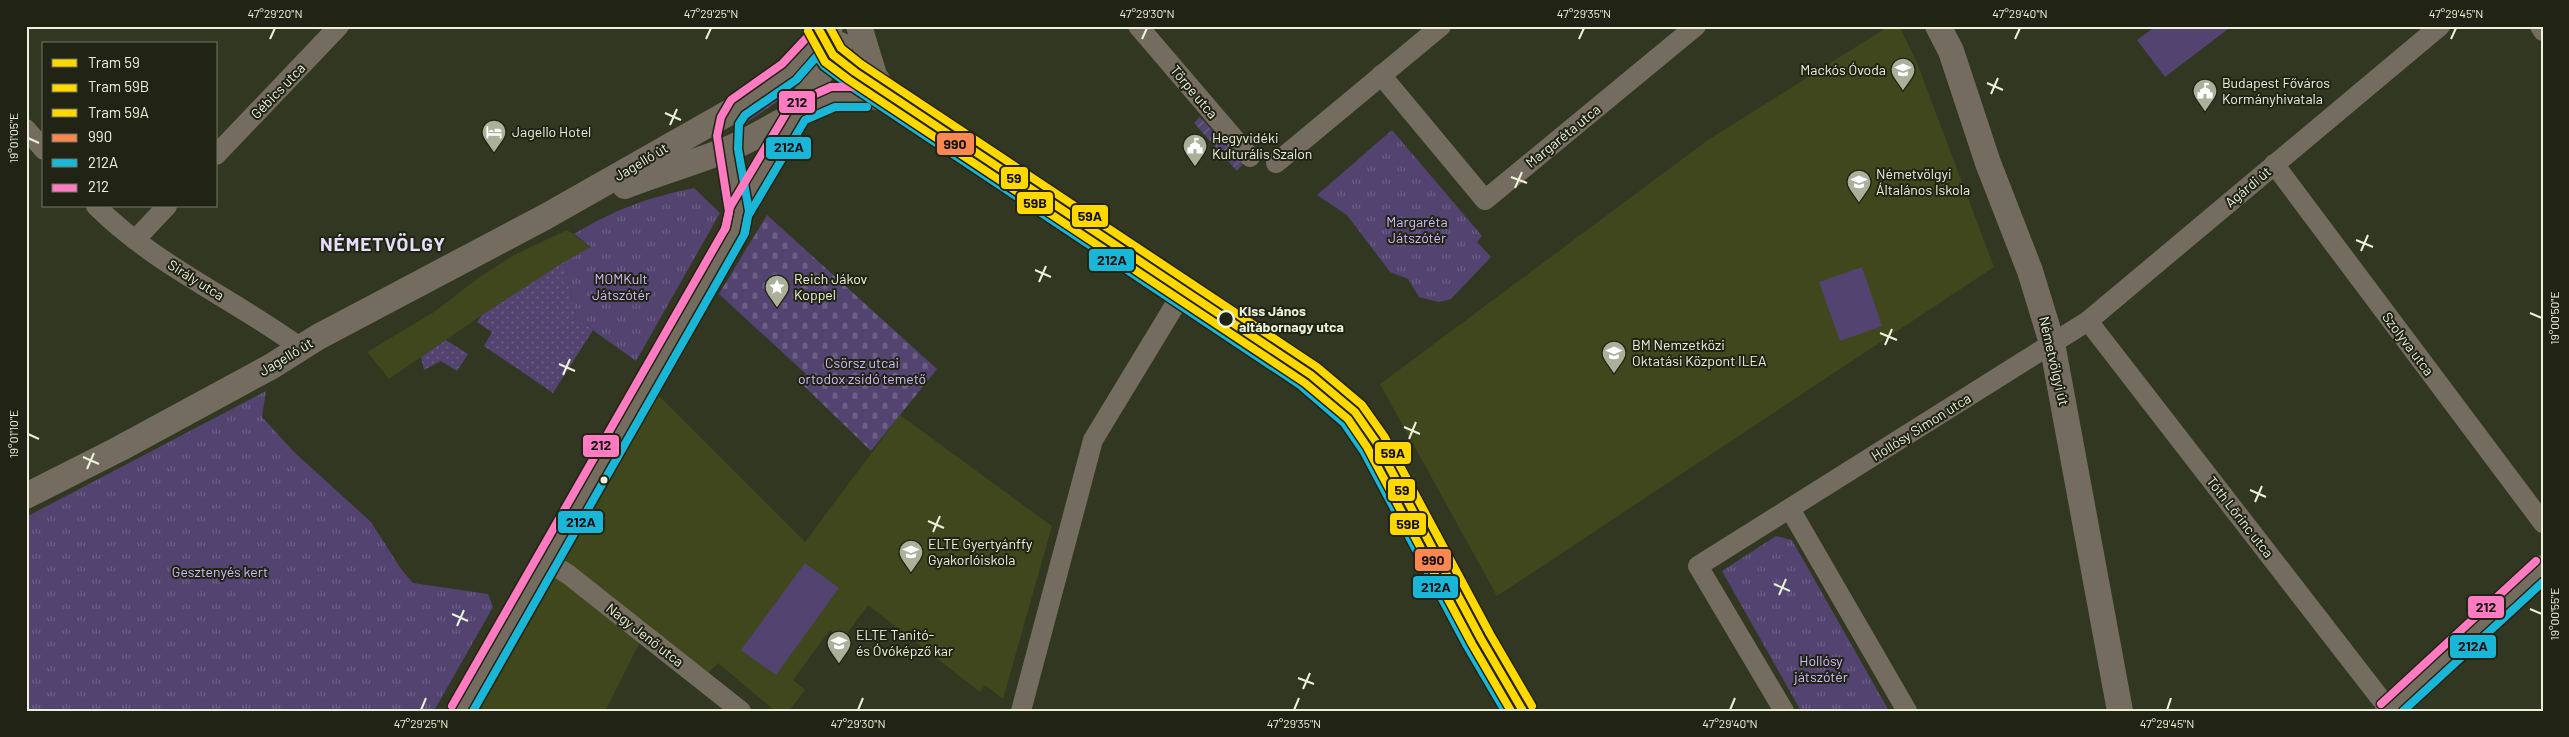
<svg xmlns="http://www.w3.org/2000/svg" width="2569" height="737" viewBox="0 0 2569 737" font-family="Barlow,sans-serif">
<style>
.built{fill:#40471c}
.grass{fill:url(#grass-dots)}
.cemetery{fill:url(#cemetery-stones)}
.park{fill:url(#park-tufts)}
.garden{fill:url(#garden-furrows)}
.pitch{fill:#534370}
.lines{fill:none;stroke-linecap:round;stroke-linejoin:round}
.minor{stroke:#746d5f;stroke-width:20}
.tertiary{stroke:#746d5f;stroke-width:26}
.bus-1-casing{stroke:#212414;stroke-width:11}
.bus-2-casing{stroke:#212414;stroke-width:11}
.bus-3-casing{stroke:#212414;stroke-width:11}
.bus-1{stroke:#f88751;stroke-width:8}
.bus-2{stroke:#1ab6d8;stroke-width:8}
.bus-3{stroke:#fe7ac1;stroke-width:8}
.tram-1-casing{stroke:#212414;stroke-width:11}
.tram-2-casing{stroke:#212414;stroke-width:11}
.tram-3-casing{stroke:#212414;stroke-width:11}
.tram-1{stroke:#ffd800;stroke-width:8}
.tram-2{stroke:#ffd800;stroke-width:8}
.tram-3{stroke:#ffd800;stroke-width:8}
.ticks{fill:none;stroke:#ebf1db;stroke-width:2}
.stop-dot{fill:#212414;stroke:#ebf1db;stroke-width:2.5}
.bus-dot{fill:#ebf1db;stroke:#212414;stroke-width:2}
.labels{text-anchor:middle;stroke-width:4;stroke-linejoin:round;paint-order:stroke}
.poi-label{font-size:14px;fill:#ebf1db;stroke:#212414;text-anchor:start}
.street-label{font-size:14px;fill:#ebf1db;stroke:#212414}
.park-label{font-size:14px;fill:#cfbafe;stroke:#212414}
.stop-label{font-size:14px;font-weight:bold;fill:#ebf1db;stroke:#212414;text-anchor:start}
.district-label{font-size:19px;font-weight:bold;letter-spacing:1px;fill:#e5ddfa;stroke:#212414}
.line-badge{stroke:#212414;stroke-width:2}
.pale-badge-label{font-size:14px;text-anchor:middle;font-weight:bold;fill:#111}
.neatline{fill:none;stroke:#ebf1db;stroke-width:2}
.ticks-label{font-size:12px;text-anchor:middle;fill:#ebf1db}
</style>
<defs>
<pattern id="grass-dots" width="8" height="8" patternUnits="userSpaceOnUse" patternTransform="scale(1.25)"><rect width="8" height="8" fill="#534370"/><path d="M2 2h.1M6 6h.1" fill="none" stroke="#6c5f84" stroke-width="1.8" stroke-linecap="round"/></pattern>
<pattern id="cemetery-stones" width="16" height="16" patternUnits="userSpaceOnUse" patternTransform="scale(1.25)"><rect width="16" height="16" fill="#534370"/><path d="M2 7V4a2 2 0 0 1 4 0v3zM10 15v-3a2 2 0 0 1 4 0v3z" fill="#6c5f84"/></pattern>
<pattern id="park-tufts" width="24" height="20" patternUnits="userSpaceOnUse" patternTransform="scale(1.25)"><rect width="24" height="20" fill="#534370"/><path d="M3 7l-1-3M5 7V3M7 7l1-3M15 17l-1-3M17 17v-4M19 17l1-3" fill="none" stroke="#6c5f84"/></pattern>
<pattern id="garden-furrows" width="10" height="10" patternUnits="userSpaceOnUse" patternTransform="scale(1.25)"><rect width="10" height="10" fill="#534370"/><path d="M-1 1l2-2M0 10L10 0M9 11l2-2" fill="none" stroke="#6c5f84"/></pattern>
</defs>
<rect width="100%" height="100%" fill="#323721"/>
<g class="built">
<polygon points="1889,26 1899,26 1917,63 1994,267 1497,596 1380,384 1708,140"/>
<polygon points="567,230 591,247 482,315 389,379 367,352 434,312 481,276 516,254"/>
<polygon points="654,391 805,542 900,415 1052,526 1003,699 985,685 980,692 868,605 843,639 830,630 793,680 805,690 789,711 775,711 718,663 698,684 641,640 605,711 469,711"/>
</g>
<g class="grass">
<polygon points="787,89 789,90 789,94 738,128 742,119"/>
<polygon points="564,262 576,318 593,330 553,393 484,346 492,332 477,322 482,315"/>
<polygon points="446,340 468,354 457,371 441,361 424,370 421,357"/>
</g>
<polygon class="cemetery" points="767,215 937,369 871,451 799,381 806,374 719,294"/>
<g class="park">
<polygon points="1392,130 1482,236 1477,242 1491,257 1451,299 1439,302 1419,297 1408,279 1390,272 1347,215 1317,195"/>
<path d="M694,188l26,25 -84,148 -60,-43 -12,-56 27,-15 -17,-13c42,-25 72,-36 120,-46z"/>
<polygon points="266,391 262,417 294,452 371,522 401,569 413,583 488,594 493,607 434,711 26,711 26,517"/>
<polygon points="1776,536 1792,540 1889,711 1801,711 1722,571"/>
</g>
<polygon class="garden" points="1200,117 1243,164 1237,171 1194,123"/>
<g class="pitch">
<polygon points="2156,26 2232,26 2165,77 2137,40"/>
<polygon points="1862,267 1882,326 1840,341 1819,282"/>
<polygon points="805,563 839,588 776,675 741,650"/>
</g>
<g class="lines">
<g class="minor">
<polyline points="1138,26 1250,157"/>
<polyline points="2540,26 2543,31"/>
<polyline points="1381,75 1485,200 1696,26"/>
<polyline points="26,129 44,150"/>
<polyline points="728,150 739,212"/>
<polyline points="216,155 339,26"/>
<polyline points="1276,163 1441,26"/>
<polyline points="2274,164 2543,523"/>
<path d="M96,206c59,59 138,93 205,142"/>
<polyline points="135,240 167,206"/>
<polyline points="2088,321 2380,698 2395,711"/>
<polyline points="1790,509 1907,711"/>
<polyline points="547,561 569,575 741,711"/>
<polyline points="461,711 723,252 735,231 739,212 798,112"/>
<polyline points="1021,711 1093,440 1181,295"/>
<polyline points="1784,711 1698,566 2088,321 2440,26"/>
</g>
<g class="tertiary">
<polyline points="859,26 874,75 886,96"/>
<polyline points="1938,26 1951,51 1988,163 2030,271 2052,343 2120,711"/>
<polyline points="819,40 831,59 858,79 1306,377 1352,416 1373,447 1476,641 1517,711"/>
<polyline points="798,112 808,91 840,45"/>
<path d="M625,186c33,-13 68,-23 101,-36 55,-21 97,-68 161,-51"/>
<polyline points="26,496 119,449 272,366 318,337 545,217 737,108 789,72 805,57 830,27"/>
<polyline points="2388,711 2543,568"/>
</g>
<defs>
<polyline id="bus-1" points="819,40 831,59 858,79 1306,377 1352,416 1373,447 1476,641 1517,711"/>
<g id="bus-2">
<polyline points="745,233 748,216 805,120 835,107 867,107"/>
<polyline points="473,711 744,235 749,211 738,149 739,124 745,115 796,80 817,56 824,66 852,87 1300,385 1344,423 1364,452 1467,646 1505,711"/>
<polyline points="2403,711 2543,582"/>
</g>
<g id="bus-3">
<polyline points="725,229 730,207 791,105 831,87 867,87"/>
<polyline points="2381,704 2536,561"/>
<polyline points="452,706 726,227 729,212 717,136 721,117 731,100 782,64 812,32 819,30 826,33 838,52 864,71 1312,369 1359,409 1381,441 1485,636 1526,706"/>
</g>
</defs>
<use href="#bus-1" class="bus-1-casing"/>
<use href="#bus-2" class="bus-2-casing"/>
<use href="#bus-3" class="bus-3-casing"/>
<use href="#bus-1" class="bus-1"/>
<use href="#bus-2" class="bus-2"/>
<use href="#bus-3" class="bus-3"/>
<defs>
<polyline id="tram-1" points="817,26 833,55 855,72 1311,375 1355,412 1376,442 1481,639 1523,711"/>
<polyline id="tram-2" points="808,31 825,62 849,80 1305,383 1348,419 1367,447 1472,644 1511,711"/>
<polyline id="tram-3" points="829,26 841,48 861,64 1317,367 1362,405 1384,436 1490,634 1532,706"/>
</defs>
<use href="#tram-1" class="tram-1-casing"/>
<use href="#tram-2" class="tram-2-casing"/>
<use href="#tram-3" class="tram-3-casing"/>
<use href="#tram-1" class="tram-1"/>
<use href="#tram-2" class="tram-2"/>
<use href="#tram-3" class="tram-3"/>
</g>
<path class="ticks" d="M270,39l5,-11M706,39l5,-11M1142,39l5,-11M1579,39l5,-11M2015,39l5,-11M2451,39l5,-11M1987,83l16,7M1991,94l7,-16M665,113l16,7M670,125l7,-16M28,138l11,5M1511,177l16,6M1515,188l7,-16M2356,240l17,7M2361,251l7,-16M1035,270l16,7M1039,282l7,-16M2530,313l12,5M1880,333l17,7M1885,345l7,-16M559,364l16,7M563,375l7,-16M1404,427l16,7M28,434l11,5M1409,439l7,-17M83,457l16,7M87,469l7,-16M2250,490l16,7M2255,502l7,-16M928,521l16,7M933,532l7,-16M1774,584l16,7M1779,595l7,-16M2530,609l12,5M452,614l16,7M457,626l7,-16M1298,678l16,6M1303,689l7,-16M421,710l5,-12M858,710l5,-12M1294,710l5,-12M1730,710l5,-12M2167,710l4,-12"/>
<defs>
<symbol id="school-pin" viewBox="-11 -11 22 30"><path d="M0 17L-7.5 6A9.5 9.5 0 1 1 7.5 6Z" fill="#aab09a" stroke="#212414"/><path d="M0-5L7-2L0 1L-7-2ZM-4 1L0 2.5L4 1V4Q0 6-4 4Z" fill="#fff"/></symbol>
<symbol id="civic-pin" viewBox="-11 -11 22 30"><path d="M0 17L-7.5 6A9.5 9.5 0 1 1 7.5 6Z" fill="#aab09a" stroke="#212414"/><path d="M-.6-6.5H3V-4.5H.6V-3L4-1V1h2V6H-6V1h2V-1L-.6-3ZM-1.2 2.5V6h2.4V2.5Z" fill="#fff"/></symbol>
<symbol id="hotel-pin" viewBox="-11 -11 22 30"><path d="M0 17L-7.5 6A9.5 9.5 0 1 1 7.5 6Z" fill="#aab09a" stroke="#212414"/><path d="M-6-4.5h1.5V1H6V5H4.5V3h-9V5H-6ZM-4 0a1.8 1.8 0 1 1 3.6 0ZM.5 0V-2.5h3Q6-2.5 6 0Z" fill="#fff"/></symbol>
<symbol id="sight-pin" viewBox="-11 -11 22 30"><path d="M0 17L-7.5 6A9.5 9.5 0 1 1 7.5 6Z" fill="#aab09a" stroke="#212414"/><path d="M0-6L1.8-2.2L6-1.7L2.9 1.2L3.7 5.4L0 3.3L-3.7 5.4L-2.9 1.2L-6-1.7L-1.8-2.2Z" fill="#fff"/></symbol>
<symbol id="university-pin" viewBox="-11 -11 22 30"><path d="M0 17L-7.5 6A9.5 9.5 0 1 1 7.5 6Z" fill="#aab09a" stroke="#212414"/><path d="M0-5L7-2L0 1L-7-2ZM-4 1L0 2.5L4 1V4Q0 6-4 4Z" fill="#fff"/></symbol>
</defs>
<g fill-rule="evenodd">
<use href="#school-pin" x="1889" y="56" width="28" height="38"/>
<use href="#civic-pin" x="2191" y="77" width="28" height="38"/>
<use href="#hotel-pin" x="480" y="118" width="28" height="38"/>
<use href="#civic-pin" x="1181" y="132" width="28" height="38"/>
<use href="#school-pin" x="1845" y="168" width="28" height="38"/>
<use href="#sight-pin" x="763" y="273" width="28" height="38"/>
<use href="#school-pin" x="1600" y="339" width="28" height="38"/>
<use href="#school-pin" x="897" y="538" width="28" height="38"/>
<use href="#university-pin" x="825" y="629" width="28" height="38"/>
</g>
<circle class="stop-dot" cx="1226" cy="319" r="8"/>
<circle class="bus-dot" cx="604" cy="480" r="4.5"/>
<g class="labels">
<g class="poi-label">
<text x="1886" y="75" text-anchor="end">Mackós Óvoda</text>
<text x="2222" y="88">Budapest Főváros<tspan x="2222" dy="16">Kormányhivatala</tspan></text>
<text x="512" y="137">Jagello Hotel</text>
<text x="1212" y="143">Hegyvidéki<tspan x="1212" dy="16">Kulturális Szalon</tspan></text>
<text x="1876" y="179">Németvölgyi<tspan x="1876" dy="16">Általános Iskola</tspan></text>
<text x="794" y="284">Reich Jákov<tspan x="794" dy="16">Koppel</tspan></text>
<text x="1632" y="350">BM Nemzetközi<tspan x="1632" dy="16">Oktatási Központ ILEA</tspan></text>
<text x="928" y="549">ELTE Gyertyánffy<tspan x="928" dy="16">Gyakorlóiskola</tspan></text>
<text x="856" y="640">ELTE Tanitó-<tspan x="856" dy="16">és Óvóképző kar</tspan></text>
</g>
<g class="street-label">
<text transform="translate(278 91) rotate(-46)" y="5">Gébics utca</text>
<text transform="translate(1194 92) rotate(50)" y="5">Törpe utca</text>
<text transform="translate(1563 136) rotate(-39)" y="5">Margaréta utca</text>
<text transform="translate(641 162) rotate(-31)" y="5">Jagelló út</text>
<text transform="translate(2248 187) rotate(-40)" y="5">Agárdi út</text>
<text transform="translate(196 280) rotate(32)" y="5">Sirály utca</text>
<text transform="translate(2408 344) rotate(53)" y="5">Szolyva utca</text>
<text transform="translate(286 357) rotate(-31)" y="5">Jagelló út</text>
<text transform="translate(2054 361) rotate(77)" y="5">Németvölgyi út</text>
<text transform="translate(1921 427) rotate(-32)" y="5">Hollósy Simon utca</text>
<text transform="translate(2240 517) rotate(52)" y="5">Tóth Lőrinc utca</text>
<text transform="translate(645 635) rotate(38)" y="5">Nagy Jenő utca</text>
</g>
<g class="park-label">
<text x="1417" y="227">Margaréta<tspan x="1417" dy="16">Játszótér</tspan></text>
<text x="621" y="284">MOMKult<tspan x="621" dy="16">Játszótér</tspan></text>
<text x="862" y="368">Csörsz utcai<tspan x="862" dy="16">ortodox zsidó temető</tspan></text>
<text x="220" y="577">Gesztenyés kert</text>
<text x="1821" y="666">Hollósy<tspan x="1821" dy="16">játszótér</tspan></text>
</g>
<g class="stop-label">
<text x="1239" y="316">Kiss János<tspan x="1239" dy="16">altábornagy utca</tspan></text>
</g>
<g class="district-label">
<text x="383" y="251">NÉMETVÖLGY</text>
</g>
</g>
<g class="line-badge">
<rect x="778" y="90" width="38" height="24" rx="5" fill="#fe7ac1"/>
<rect x="936" y="132" width="39" height="24" rx="5" fill="#f88751"/>
<rect x="765" y="136" width="47" height="24" rx="5" fill="#1ab6d8"/>
<rect x="1000" y="166" width="29" height="24" rx="5" fill="#ffd800"/>
<rect x="1016" y="191" width="38" height="24" rx="5" fill="#ffd800"/>
<rect x="1071" y="204" width="38" height="24" rx="5" fill="#ffd800"/>
<rect x="1088" y="248" width="47" height="24" rx="5" fill="#1ab6d8"/>
<rect x="582" y="434" width="38" height="24" rx="5" fill="#fe7ac1"/>
<rect x="1374" y="441" width="38" height="24" rx="5" fill="#ffd800"/>
<rect x="1387" y="478" width="29" height="24" rx="5" fill="#ffd800"/>
<rect x="557" y="510" width="47" height="24" rx="5" fill="#1ab6d8"/>
<rect x="1389" y="512" width="38" height="24" rx="5" fill="#ffd800"/>
<rect x="1414" y="548" width="38" height="24" rx="5" fill="#f88751"/>
<rect x="1412" y="575" width="47" height="24" rx="5" fill="#1ab6d8"/>
<rect x="2467" y="595" width="38" height="24" rx="5" fill="#fe7ac1"/>
<rect x="2449" y="634" width="48" height="25" rx="5" fill="#1ab6d8"/>
</g>
<g class="pale-badge-label">
<text x="797" y="107">212</text>
<text x="955" y="149">990</text>
<text x="789" y="152">212A</text>
<text x="1014" y="183">59</text>
<text x="1035" y="208">59B</text>
<text x="1090" y="221">59A</text>
<text x="1112" y="265">212A</text>
<text x="601" y="450">212</text>
<text x="1393" y="458">59A</text>
<text x="1402" y="495">59</text>
<text x="581" y="527">212A</text>
<text x="1408" y="529">59B</text>
<text x="1433" y="565">990</text>
<text x="1436" y="592">212A</text>
<text x="2486" y="612">212</text>
<text x="2473" y="651">212A</text>
</g>
<rect width="2569" height="737" fill="none" stroke="#212414" stroke-width="55"/>
<rect x="42" y="42" width="175" height="165" fill="#212414" stroke="#727664"/>
<rect x="52" y="59" width="25" height="8" fill="#ffd800" stroke="#727664"/>
<text x="88" y="68" font-size="15" fill="#ebf1db">Tram 59</text>
<rect x="52" y="84" width="25" height="8" fill="#ffd800" stroke="#727664"/>
<text x="88" y="92" font-size="15" fill="#ebf1db">Tram 59B</text>
<rect x="52" y="109" width="25" height="8" fill="#ffd800" stroke="#727664"/>
<text x="88" y="118" font-size="15" fill="#ebf1db">Tram 59A</text>
<rect x="52" y="134" width="25" height="8" fill="#f88751" stroke="#727664"/>
<text x="88" y="142" font-size="15" fill="#ebf1db">990</text>
<rect x="52" y="159" width="25" height="8" fill="#1ab6d8" stroke="#727664"/>
<text x="88" y="168" font-size="15" fill="#ebf1db">212A</text>
<rect x="52" y="184" width="25" height="8" fill="#fe7ac1" stroke="#727664"/>
<text x="88" y="192" font-size="15" fill="#ebf1db">212</text>
<rect x="28" y="28" width="2514" height="682" class="neatline"/>
<g class="ticks-label">
<text x="275" y="18">47°29'20"N</text>
<text x="711" y="18">47°29'25"N</text>
<text x="1147" y="18">47°29'30"N</text>
<text x="1584" y="18">47°29'35"N</text>
<text x="2020" y="18">47°29'40"N</text>
<text x="2456" y="18">47°29'45"N</text>
<text transform="translate(14 138) rotate(-90)" y="4">19°01'05"E</text>
<text transform="translate(2555 318) rotate(-90)" y="4">19°00'50"E</text>
<text transform="translate(14 434) rotate(-90)" y="4">19°01'10"E</text>
<text transform="translate(2555 614) rotate(-90)" y="4">19°00'55"E</text>
<text x="421" y="728">47°29'25"N</text>
<text x="858" y="728">47°29'30"N</text>
<text x="1294" y="728">47°29'35"N</text>
<text x="1730" y="728">47°29'40"N</text>
<text x="2167" y="728">47°29'45"N</text>
</g>
</svg>
